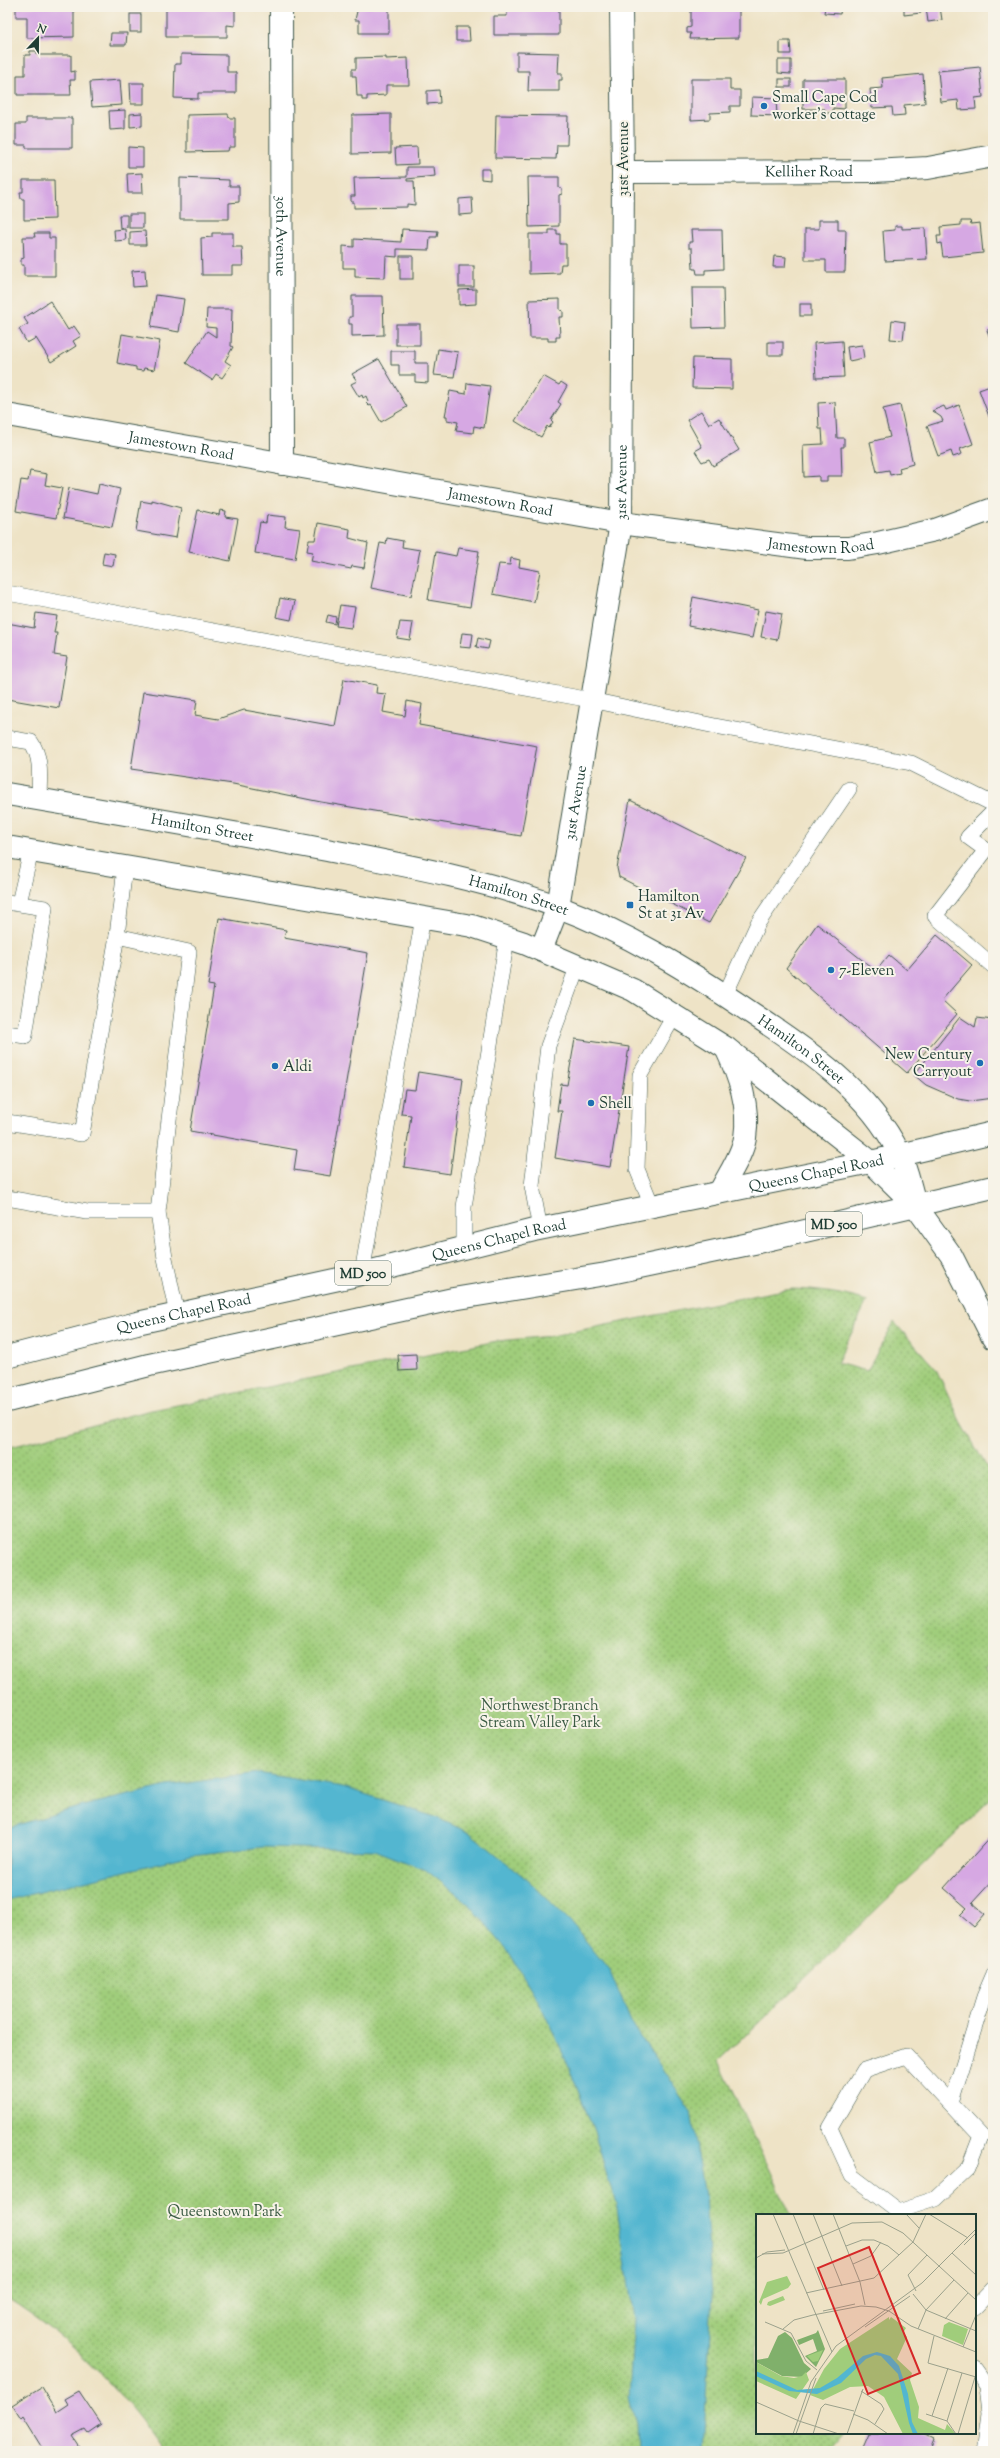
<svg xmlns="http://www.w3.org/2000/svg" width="1000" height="2458" viewBox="0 0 1000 2458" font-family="'Sorts Mill Goudy',serif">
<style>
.park{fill:url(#park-dots);stroke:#608558}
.water{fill:#52b6d0;stroke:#387a82}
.building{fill:#d6a8e3}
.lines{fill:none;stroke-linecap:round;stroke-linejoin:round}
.service-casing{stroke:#3e564a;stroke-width:16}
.minor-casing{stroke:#3e564a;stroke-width:24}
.secondary-casing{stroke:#3e564a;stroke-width:24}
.primary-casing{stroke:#3e564a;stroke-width:24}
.service{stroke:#fff;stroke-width:15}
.minor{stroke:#fff;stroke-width:22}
.secondary{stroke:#fff;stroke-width:22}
.primary{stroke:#fff;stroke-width:22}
.poi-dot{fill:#1f6fb2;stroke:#f7f3e8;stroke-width:1.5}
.labels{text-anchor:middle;stroke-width:4;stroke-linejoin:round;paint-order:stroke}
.shield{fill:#f7f3e8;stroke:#60746a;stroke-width:1}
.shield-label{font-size:14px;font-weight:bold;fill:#1f3d34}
.poi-label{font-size:15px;fill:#1f3d34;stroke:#f7f3e8;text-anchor:start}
.street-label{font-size:15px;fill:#1f3d34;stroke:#f7f3e8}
.park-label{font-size:15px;fill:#395a42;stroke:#f7f3e8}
.inset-road{fill:none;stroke:#9ba18c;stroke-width:1}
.view{fill:#d62828;fill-opacity:0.15;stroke:#d62828;stroke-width:2}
.inset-edge{fill:none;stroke:#1f3d34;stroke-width:2}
</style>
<defs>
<pattern id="park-dots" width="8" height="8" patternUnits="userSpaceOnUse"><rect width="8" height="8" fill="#a0cd7b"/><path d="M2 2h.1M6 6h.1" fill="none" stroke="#82a866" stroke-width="1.8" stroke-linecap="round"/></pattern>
</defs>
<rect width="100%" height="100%" fill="#f7f3e8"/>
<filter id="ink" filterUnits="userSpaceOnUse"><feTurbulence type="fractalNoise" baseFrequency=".025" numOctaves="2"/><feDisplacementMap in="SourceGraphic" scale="8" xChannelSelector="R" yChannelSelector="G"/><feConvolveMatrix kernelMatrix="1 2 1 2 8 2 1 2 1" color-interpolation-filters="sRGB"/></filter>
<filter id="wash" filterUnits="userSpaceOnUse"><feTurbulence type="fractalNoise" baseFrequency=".012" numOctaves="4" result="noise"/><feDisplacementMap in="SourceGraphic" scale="16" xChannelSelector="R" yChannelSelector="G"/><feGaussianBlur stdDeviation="0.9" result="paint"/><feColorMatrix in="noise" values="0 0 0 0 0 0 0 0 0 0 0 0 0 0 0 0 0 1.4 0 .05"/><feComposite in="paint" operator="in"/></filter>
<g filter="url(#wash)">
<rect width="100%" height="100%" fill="#eee3c6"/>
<path class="park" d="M793,1289c26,1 49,4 74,12l-30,62 30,8 27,-49 42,47 25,53 32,56v186l-8,6 8,19v108l-274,264 72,154h-34v218h88l-15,18h-666c-42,-60 -94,-114 -157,-153v-850l140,-37 350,-70 54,-5 221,-44z"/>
<polygon class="water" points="258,1773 343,1787 435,1817 470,1833 530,1882 570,1921 610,1971 631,2022 691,2112 705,2196 712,2295 703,2451 637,2451 636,2424 629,2397 634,2319 617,2208 594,2131 564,2055 539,2002 510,1954 471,1906 426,1870 375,1850 263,1847 191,1855 7,1900 7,1828 82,1806 167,1786"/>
<g id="blocks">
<g class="building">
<polygon points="16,7 74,7 74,37 27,38 27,17 16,17"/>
<polygon points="166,7 235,7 235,26 227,25 227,37 166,37"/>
<polygon points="358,7 389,7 389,33 359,33 359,20 355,20"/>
<polygon points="507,7 559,7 559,35 494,35 494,16 507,16"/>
<polygon points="739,7 739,38 690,39 691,33 687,33 687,28 691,27 691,8"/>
<polygon points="825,7 841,7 840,14 824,13"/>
<polygon points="904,7 921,7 921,13 904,15"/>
<polygon points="926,7 940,7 942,20 928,22"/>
<rect x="130" y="14" width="11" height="18"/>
<polygon points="456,27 469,27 470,41 456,41"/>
<polygon points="111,33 127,33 126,45 110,45"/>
<polygon points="780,41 790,41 791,54 780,54"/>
<polygon points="30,51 37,51 37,55 71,55 71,72 75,71 75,80 70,80 71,95 17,95 17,75 25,75 25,55 30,55"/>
<polygon points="517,52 559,53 558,73 562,73 562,80 559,80 559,91 528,91 529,71 517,71"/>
<polygon points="181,54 227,55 227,72 236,72 236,93 198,93 198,99 174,98 175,64 181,64"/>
<polygon points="386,57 386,59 408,58 409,85 386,85 386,95 367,96 367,100 362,100 362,96 357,96 356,76 352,76 352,69 356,69 356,58"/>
<polygon points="778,60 791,60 791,74 778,73"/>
<polygon points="980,67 983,97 975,98 976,109 959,110 958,100 941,102 938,71"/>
<polygon points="923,74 925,103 904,105 905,115 893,116 892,107 872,108 870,89 883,88 882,78"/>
<polygon points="691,79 730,79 730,90 740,90 740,106 730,106 730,112 710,113 710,119 691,120"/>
<rect x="779" y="79" width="12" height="8"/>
<polygon points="803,79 845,79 845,109 833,108 833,113 825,113 825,109 803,109"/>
<polygon points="120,80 122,105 92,107 90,82"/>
<polygon points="130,83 144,83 144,104 131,104"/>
<polygon points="439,90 440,103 427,104 427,91"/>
<polygon points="752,97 776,98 777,116 751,115"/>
<polygon points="125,110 125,129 110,130 109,111"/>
<polygon points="142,113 142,126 130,127 130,114"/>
<polygon points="228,114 229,118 235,118 235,147 229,147 228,151 187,152 187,115"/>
<polygon points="391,114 391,153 352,154 352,115"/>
<polygon points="496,115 568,116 567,145 557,145 556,159 495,158"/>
<polygon points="26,118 72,118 72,148 26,148 26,145 16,145 16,124 26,124"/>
<polygon points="128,147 143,148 143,167 128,167"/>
<polygon points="417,147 418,164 396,165 395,148"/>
<polygon points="407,167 434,167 435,176 407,179 407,181 414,181 415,205 407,204 407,207 354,208 354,202 351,202 351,196 355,196 354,178 407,177"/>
<polygon points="481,169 490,169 490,180 481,179"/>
<polygon points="142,173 143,193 128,193 127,174"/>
<polygon points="528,177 559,177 559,188 562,189 562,194 559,195 559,226 529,227"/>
<polygon points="180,178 229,180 229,186 239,186 239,202 229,203 229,219 180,219"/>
<polygon points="23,180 54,180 55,219 24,220 24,199 21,199 20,192 23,192"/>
<polygon points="472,198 473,214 459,215 459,199"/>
<rect x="129" y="214" width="14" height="14"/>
<polygon points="119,215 127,215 127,227 120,228"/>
<polygon points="819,220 838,220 838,230 846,230 845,272 826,272 826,260 805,260 805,229 819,229"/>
<polygon points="961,221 970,221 971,224 980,223 983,253 943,257 941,243 938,244 937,236 941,236 940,227 961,225"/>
<polygon points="895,226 902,226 902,229 925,228 927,259 885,261 883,231 895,230"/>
<polygon points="125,229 126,240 115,241 114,230"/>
<polygon points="402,229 438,231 437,237 430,237 429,250 397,249 397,257 386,256 385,278 355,277 355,268 343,268 343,246 354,247 354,239 401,242"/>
<polygon points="549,230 557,230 557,234 560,234 560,244 566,244 566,264 561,264 560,273 529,274 529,234 549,234"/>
<polygon points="691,230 722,230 723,269 705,270 705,274 697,274 696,269 693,269 692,248 689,248 689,242 692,242"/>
<polygon points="145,231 146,245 130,245 130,232"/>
<polygon points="34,233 49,233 49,238 55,238 55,276 24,276 24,265 21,265 21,259 24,258 23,237 35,237"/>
<polygon points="212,233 233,233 233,247 242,247 243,266 232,266 232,275 202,275 201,238 212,237"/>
<rect x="400" y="256" width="13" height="23"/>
<polygon points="774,256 786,257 785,267 773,267"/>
<rect x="459" y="266" width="15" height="21"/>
<polygon points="145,270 146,286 133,287 132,271"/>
<polygon points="692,288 723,288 724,327 693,328"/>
<polygon points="476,289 476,304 459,305 459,290"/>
<polygon points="156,295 184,299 179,332 151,327"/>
<polygon points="352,296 383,296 384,335 352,336 352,324 349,324 349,317 352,317"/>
<polygon points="560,299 560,310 563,311 563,317 559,317 560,337 556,337 556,341 548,341 548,338 530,338 529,300"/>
<polygon points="50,301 68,330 74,326 81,336 73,341 76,346 51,362 36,338 27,343 19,329 28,324 24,318"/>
<rect x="800" y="304" width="11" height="12"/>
<polygon points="207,309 232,309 231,346 233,347 225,361 231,365 222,378 216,374 212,380 186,363 207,331 216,337 216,328 206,327"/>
<polygon points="892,320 905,322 903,340 890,339"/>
<rect x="396" y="324" width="24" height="21"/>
<polygon points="993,329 993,346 987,330"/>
<polygon points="122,334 160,341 154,370 144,368 143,371 136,370 136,367 117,363"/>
<polygon points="842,341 844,377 816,378 814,343"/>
<rect x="768" y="342" width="15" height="13"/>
<polygon points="862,345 864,358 849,361 847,347"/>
<polygon points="438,349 458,352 454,377 434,375"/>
<polygon points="391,351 415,351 415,363 428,363 428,383 415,382 415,375 399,375 399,365 391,365"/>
<polygon points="693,358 732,359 732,389 692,388"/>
<polygon points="379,359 407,407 381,422 371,405 369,406 366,403 368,401 366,396 363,398 362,395 359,397 351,384 357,381 352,374"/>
<polygon points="543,376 559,385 561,382 567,386 558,402 561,404 551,420 553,422 549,428 547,426 541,437 515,421"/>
<polygon points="467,383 490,386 484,428 474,426 473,433 456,431 458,422 447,420 447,416 445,416 450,391 466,394"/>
<polygon points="993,385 993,427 979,390"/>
<polygon points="835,402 837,438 844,438 844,447 841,447 842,476 827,476 827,481 819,481 819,476 804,477 803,445 823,444 822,429 819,429 818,403"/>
<polygon points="900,405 913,464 899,468 900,473 890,475 889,470 877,472 870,442 890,437 883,409"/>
<polygon points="959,405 973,444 960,449 962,454 953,457 951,451 938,456 927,426 943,421 941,417 932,411 944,406 946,410"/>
<polygon points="701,411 709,424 719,418 739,450 713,466 709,459 702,462 695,451 702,447 687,420"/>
<polygon points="30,471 47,474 45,485 62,488 56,518 16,511 21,480 28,481"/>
<polygon points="99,484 120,489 112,527 63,518 69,488 97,494"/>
<polygon points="152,500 181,508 176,538 136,531 141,501 152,503"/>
<polygon points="198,510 219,515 220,510 226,511 225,517 238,519 230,561 189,552"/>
<polygon points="267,515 286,517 285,527 300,529 295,559 255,553 260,522 266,523"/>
<polygon points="318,523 350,529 349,538 368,543 364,568 352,566 351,569 311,561 313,552 307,551 309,540 315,540"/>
<polygon points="387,538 403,541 402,547 420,550 411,596 371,588 380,543 386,544"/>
<polygon points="458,548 479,551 470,607 428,600 436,552 456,556"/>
<polygon points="104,552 115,554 113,566 102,564"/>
<polygon points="511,558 520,560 519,567 540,571 534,602 493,594 499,564 510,565"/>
<polygon points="693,597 758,610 752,638 688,626"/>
<polygon points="280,598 295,601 291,620 276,617"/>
<polygon points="340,605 355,607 351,628 336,626"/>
<polygon points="766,611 782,614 777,640 761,637"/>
<polygon points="36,613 57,616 54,633 57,633 54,655 67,657 59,708 7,699 7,623 34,628"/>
<polygon points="328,615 336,617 335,624 326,622"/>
<polygon points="400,622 413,623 410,640 397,638"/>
<polygon points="462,633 473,634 471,648 460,647"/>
<polygon points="478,638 490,641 488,649 476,647"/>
<polygon points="344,679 377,685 376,693 386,694 383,712 405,716 407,701 422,704 419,725 537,746 521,836 321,802 233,784 131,769 143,692 197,700 195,715 218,719 244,710 335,726"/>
<polygon points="630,800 746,858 709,923 619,877 617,868"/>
<polygon points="219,918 286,930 284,938 368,953 330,1176 294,1170 297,1150 190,1131 214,986 208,985"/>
<polygon points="817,924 876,971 889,955 907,970 937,935 972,965 942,1000 957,1014 907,1073 786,968"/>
<polygon points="960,1017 975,1027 977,1018 993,1020 993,1098 970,1101 958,1099 926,1085 914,1075"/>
<polygon points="575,1039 629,1047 610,1167 555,1158 562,1111 557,1111 561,1084 567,1085"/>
<polygon points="418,1072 463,1079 450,1174 404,1167 411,1115 401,1114 405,1089 415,1090"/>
<polygon points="416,1354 417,1370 399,1371 398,1355"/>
<polygon points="993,1834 993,1880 972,1903 985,1914 974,1927 960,1915 967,1908 944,1888"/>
<polygon points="41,2387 56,2412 68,2404 65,2399 79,2391 101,2424 88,2433 85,2429 72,2436 82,2451 44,2451 23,2417 21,2419 12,2405"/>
<polygon points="868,2433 922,2433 934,2439 929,2451 860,2451"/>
</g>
</g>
</g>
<g filter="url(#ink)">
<use href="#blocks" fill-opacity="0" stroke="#3e564a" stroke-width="1"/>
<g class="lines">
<defs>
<g id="service">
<polyline points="7,593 591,700 715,726 911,763 993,804"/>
<path d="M7,738l24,4c12,17 8,38 8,58"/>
<polyline points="993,812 968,837 986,850 935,916 993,966"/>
<polyline points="125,867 117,936 189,952 158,1212 165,1258 177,1314"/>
<polyline points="7,902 45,908 25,1036 7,1033"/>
<polyline points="19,903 31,851"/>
<polyline points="725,995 758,923 849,789"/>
<polyline points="7,1122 82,1134 117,936"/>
<polyline points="7,1198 87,1212 158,1212"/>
<polyline points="652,1206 637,1169 640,1075 674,1016"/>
<polyline points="540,1229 532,1186 548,1046 578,965"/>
<polyline points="464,1247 464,1207 507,938"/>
<polyline points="362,1273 423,917"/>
<polygon points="906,2056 981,2136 969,2167 935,2199 898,2211 852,2176 830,2128 864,2070"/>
<polyline points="951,2103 984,1997 993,1976"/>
<polyline points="975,2308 993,2289"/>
<polyline points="975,2368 987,2385 990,2413 985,2451"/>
</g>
<g id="minor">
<path id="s1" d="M281,7l1,457"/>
<path id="s2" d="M623,172l251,-1 54,-3 65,-12"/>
<path id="s3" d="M7,415l614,108 186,25h41l30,-5 57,-13 58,-21"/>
<path id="s4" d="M541,950l17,-43 63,-384 2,-351 -2,-165"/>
</g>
<g id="secondary">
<path id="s5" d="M7,794c107,18 214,36 320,56 77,15 155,29 229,56 70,26 135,66 197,108 56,37 116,78 146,139 8,16 11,34 16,50"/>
<polyline points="7,847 472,926 524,943 633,990 726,1048 871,1162 915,1205 951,1255 993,1338"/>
</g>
<g id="primary">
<path d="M720,1192c8,-17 22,-36 25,-54 5,-32 -6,-62 -19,-90"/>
<path id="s6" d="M7,1357l130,-34 211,-46 186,-47 337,-68 122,-29"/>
<polyline points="7,1401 149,1365 453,1299 606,1274 754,1243 993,1187"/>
</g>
</defs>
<use href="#service" class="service-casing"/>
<use href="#minor" class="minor-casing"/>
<use href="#secondary" class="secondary-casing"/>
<use href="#primary" class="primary-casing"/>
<use href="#service" class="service"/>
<use href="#minor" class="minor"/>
<use href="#secondary" class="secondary"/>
<use href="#primary" class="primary"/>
</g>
</g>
<g class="poi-dot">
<circle cx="764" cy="106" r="4"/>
<rect x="626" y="901" width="8" height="8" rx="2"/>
<circle cx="831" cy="970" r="4"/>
<circle cx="980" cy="1063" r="4"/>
<circle cx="275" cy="1066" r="4"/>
<circle cx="591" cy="1103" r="4"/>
</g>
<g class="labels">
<g class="shield">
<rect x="806" y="1212" width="56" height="24" rx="3"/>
<rect x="335" y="1261" width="56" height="24" rx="3"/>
</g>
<g class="shield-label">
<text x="834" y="1229">MD 500</text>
<text x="363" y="1278">MD 500</text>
</g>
<g class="poi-label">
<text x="772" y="102">Small Cape Cod<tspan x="772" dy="17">worker's cottage</tspan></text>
<text x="638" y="901">Hamilton<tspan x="638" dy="17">St at 31 Av</tspan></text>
<text x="839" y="975">7-Eleven</text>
<text x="972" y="1059" text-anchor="end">New Century<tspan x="972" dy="17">Carryout</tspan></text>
<text x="283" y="1071">Aldi</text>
<text x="599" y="1108">Shell</text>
</g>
<g class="street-label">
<text transform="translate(623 159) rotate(-90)" y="5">31st Avenue</text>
<text dy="5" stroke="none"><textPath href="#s2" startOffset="186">Kelliher Road</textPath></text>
<text dy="5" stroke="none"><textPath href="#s1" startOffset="229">30th Avenue</textPath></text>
<text dy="5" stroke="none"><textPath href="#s3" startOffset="177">Jamestown Road</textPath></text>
<text dy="5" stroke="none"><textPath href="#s4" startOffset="476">31st Avenue</textPath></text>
<text dy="5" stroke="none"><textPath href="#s3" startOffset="501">Jamestown Road</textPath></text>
<text dy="5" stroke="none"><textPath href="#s3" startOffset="825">Jamestown Road</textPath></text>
<text dy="5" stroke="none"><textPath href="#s4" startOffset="152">31st Avenue</textPath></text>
<text dy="5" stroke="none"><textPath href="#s5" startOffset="198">Hamilton Street</textPath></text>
<text dy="5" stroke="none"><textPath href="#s5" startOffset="522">Hamilton Street</textPath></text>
<text dy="5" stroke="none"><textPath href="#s5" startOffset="846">Hamilton Street</textPath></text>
<text dy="5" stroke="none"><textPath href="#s6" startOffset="830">Queens Chapel Road</textPath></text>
<text dy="5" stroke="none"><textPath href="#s6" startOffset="506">Queens Chapel Road</textPath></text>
<text dy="5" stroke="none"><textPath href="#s6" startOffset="182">Queens Chapel Road</textPath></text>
</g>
<g class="park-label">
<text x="540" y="1710">Northwest Branch<tspan x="540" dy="17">Stream Valley Park</tspan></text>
<text x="225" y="2216">Queenstown Park</text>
</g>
</g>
<g transform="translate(756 2214)">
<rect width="220" height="220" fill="#eee3c6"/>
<path d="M31,62l4,8 -3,4 -25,11 -2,6 -2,-3 8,-20zM27,82l2,4 -15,6 -3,-1 1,-3z" fill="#a0cd7b"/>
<path d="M62,116l7,19 -9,18 -11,-11 12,-5 -4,-12 -14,6 -2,-5 19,-7zM29,118l7,6 12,25 7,6 -9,8 -20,-1 -26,-14v-2l12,-2 10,-22z" fill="#80b06b"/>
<path d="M133,103v3l2,-3 15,11 -3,5 4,4 -10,22 15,14 -2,7 9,27 -1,11 27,12 2,-6 9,10h-53l-19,-37 -16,-11 -18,1 -27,13 -13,-5 14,-26 16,-20zM193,108l19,7 -5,16 -21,-9 2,-11zM67,136l-5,11 -5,1 -6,-6zM0,148l25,14 13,2 8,-2 4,-4 3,8 -13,19 -40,-18z" fill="#a0cd7b"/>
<path d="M121,138l13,4 9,10 9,28 4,28 6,12h-5l-4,-11 -11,-49 -17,-18 -6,-1 -9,4 -25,24 -24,11 -28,-3 -33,-15v-5l41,19 23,-2 17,-10 26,-22z" fill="#52b6d0"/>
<path class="inset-road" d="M17,0l59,138M37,0l31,76M57,0l29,72M77,0l27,68 5,23M150,0l13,14M173,0l39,24M208,31l12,-12M90,32l16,-6h12l14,6 11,9M196,39l24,22M6,40l21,-1 69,-30 30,-1 21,11 73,67M0,44l11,-6 18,-2M97,50l18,-8 10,-14M160,77l-8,-16 19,-20M50,79l68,-15 39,-36 13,-28M157,80l13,16 50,21M67,97l32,-7M57,101l48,-9 15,1 13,4 22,15 65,26M189,105l23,-26M9,108l26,11 15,28 11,9M109,113l45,-31M27,115l11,-9 19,-5M162,115l8,-19 28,-30M178,122l-6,27 48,14M207,133l13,-32M105,177l20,13 3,5 -9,15M0,188l43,19M97,200l15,6 20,14M170,200l21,7 9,13M176,202l16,-48M43,207l40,13M191,207l15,-48M37,220l18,-52 25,-36 86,-63 54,-54M40,220l20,-56M57,220l8,-26 4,-4 29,7M91,220l16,-45M202,220l17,-57"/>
<path class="view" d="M113,33l51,126 -52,21 -50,-126z"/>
<rect width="220" height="220" class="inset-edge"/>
</g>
<rect width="1000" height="2458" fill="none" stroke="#f7f3e8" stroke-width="24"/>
<g transform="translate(38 38) rotate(22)" stroke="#f7f3e8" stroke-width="3" paint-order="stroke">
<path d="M0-3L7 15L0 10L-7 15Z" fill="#1f3d34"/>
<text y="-6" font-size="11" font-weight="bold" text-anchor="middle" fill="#1f3d34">N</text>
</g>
</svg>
